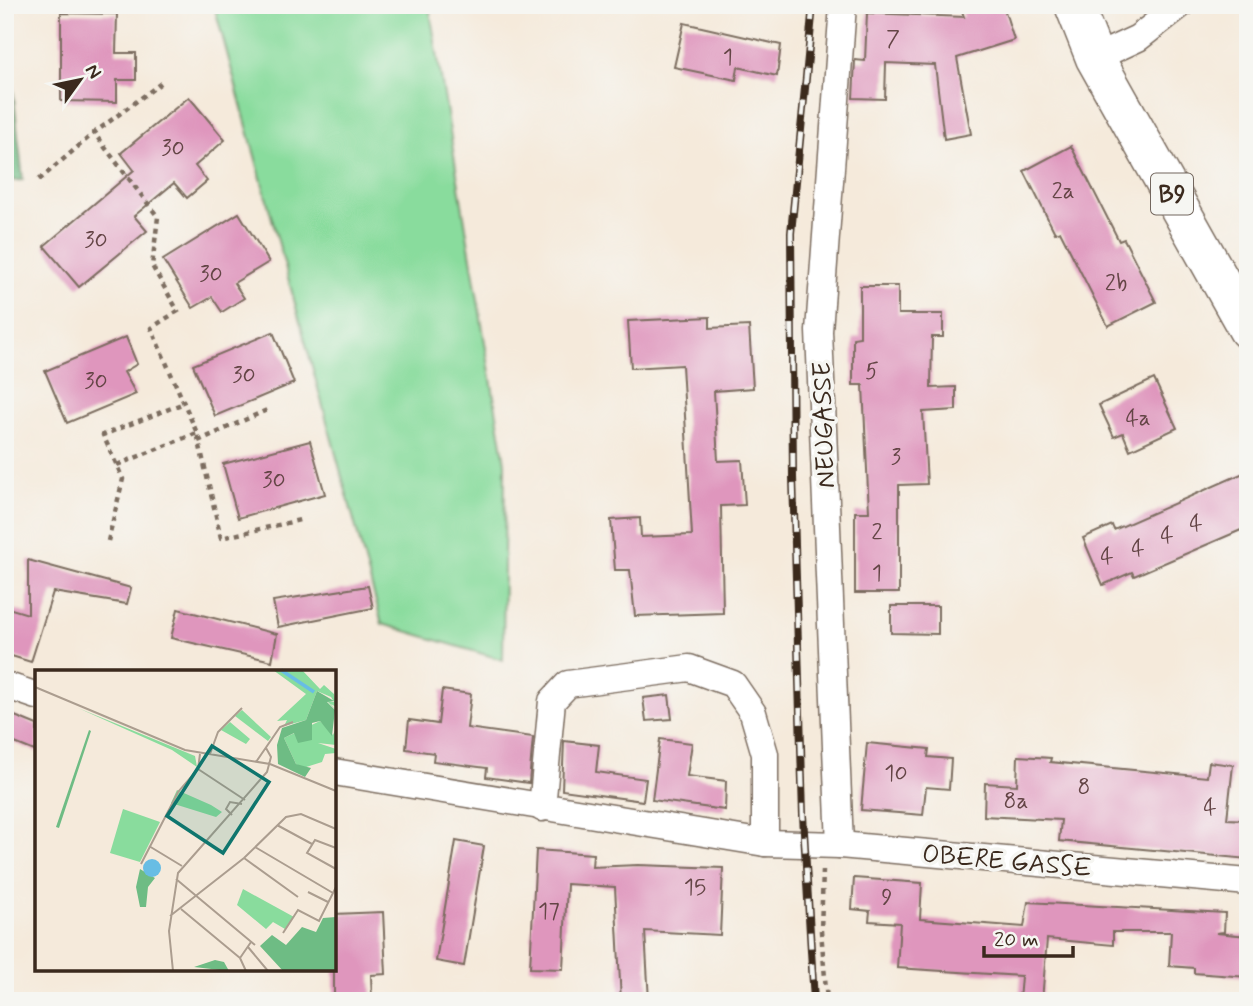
<svg xmlns="http://www.w3.org/2000/svg" width="1253" height="1006" viewBox="0 0 1253 1006" font-family="Mynerve,sans-serif">
<style>
.green{fill:#89dc9d;stroke:#62835e;stroke-width:2}
.forest{fill:#6ebc84;stroke:#547351;stroke-width:2}
.building{fill:#df96bd}
.lines{fill:none;stroke-linecap:round;stroke-linejoin:round}
.street-casing{stroke:#7c6d60;stroke-width:29}
.primary-casing{stroke:#7c6d60;stroke-width:41}
.path{stroke:#7c6d60;stroke-width:4.5;stroke-dasharray:5 5;stroke-linecap:butt}
.street{stroke:#fff;stroke-width:26}
.primary{stroke:#fff;stroke-width:38}
.rail-casing{stroke:#3b2a1e;stroke-width:8}
.rail{stroke:#f6f6f2;stroke-width:5;stroke-dasharray:16;stroke-linecap:butt}
.labels{text-anchor:middle;stroke-width:7;stroke-linejoin:round;paint-order:stroke}
.number-label{font-size:23px;fill:#644546}
.shield{fill:#f6f6f2;stroke:#73675e;stroke-width:2}
.shield-label{font-size:24px;font-weight:bold;fill:#3b2a1e}
.street-label{font-size:26px;fill:#3b2a1e;stroke:#f6f6f2}
.inset-river{fill:none;stroke:#68bde4;stroke-width:3.5}
.inset-road{fill:none;stroke:#ab9d8f;stroke-width:2}
.view{fill:#0f766e;fill-opacity:0.15;stroke:#0f766e;stroke-width:3.5}
.inset-edge{fill:none;stroke:#3b2a1e;stroke-width:3.5}
</style>
<rect width="100%" height="100%" fill="#f6f6f2"/>
<filter id="ink" filterUnits="userSpaceOnUse"><feTurbulence type="fractalNoise" baseFrequency=".0143" numOctaves="2"/><feDisplacementMap in="SourceGraphic" scale="14" xChannelSelector="R" yChannelSelector="G"/><feConvolveMatrix kernelMatrix="1 2 1 2 8 2 1 2 1" color-interpolation-filters="sRGB"/></filter>
<filter id="wash" filterUnits="userSpaceOnUse"><feTurbulence type="fractalNoise" baseFrequency=".00686" numOctaves="4" result="noise"/><feDisplacementMap in="SourceGraphic" scale="28" xChannelSelector="R" yChannelSelector="G"/><feGaussianBlur stdDeviation="1.57" result="paint"/><feColorMatrix in="noise" values="0 0 0 0 0 0 0 0 0 0 0 0 0 0 0 0 0 1.4 0 .05"/><feComposite in="paint" operator="in"/></filter>
<g filter="url(#wash)">
<rect width="100%" height="100%" fill="#f5eadb"/>
<polygon class="green" points="214,5 429,5 505,463 503,660 382,624"/>
<polygon class="forest" points="5,18 23,180 5,181"/>
<g id="blocks">
<g class="building">
<polygon points="960,5 1003,5 1014,40 957,58 971,134 944,139 935,65 886,63 885,99 853,98 855,60 865,61 867,13 964,17"/>
<polygon points="61,13 117,14 116,53 136,53 136,80 117,80 117,102 61,101"/>
<polygon points="684,23 781,45 777,76 738,67 736,80 674,67"/>
<polygon points="189,97 225,140 195,166 207,181 187,198 174,183 134,216 147,231 79,287 44,246 134,170 121,153"/>
<polygon points="1071,146 1119,241 1124,239 1156,302 1108,326 1060,231 1055,233 1024,171"/>
<polygon points="239,213 269,262 234,283 244,298 222,312 212,297 193,308 163,260"/>
<polygon points="860,286 898,286 898,314 943,314 943,337 932,337 931,388 956,387 956,410 923,412 927,484 899,485 899,593 855,593 855,512 869,512 863,385 853,385 853,338 860,337"/>
<polygon points="710,317 710,328 749,326 753,388 714,391 718,461 742,460 745,505 721,506 723,613 635,616 630,570 615,570 611,520 640,518 641,537 692,535 682,365 631,368 628,321"/>
<polygon points="273,332 294,383 215,416 193,365"/>
<polygon points="126,337 137,364 124,372 136,394 67,423 45,371"/>
<polygon points="1154,379 1177,428 1130,450 1123,433 1114,437 1099,405"/>
<polygon points="310,441 325,494 238,518 223,464"/>
<polygon points="1248,471 1248,527 1134,576 1132,572 1103,585 1083,538 1112,525 1114,530"/>
<polygon points="28,560 131,588 127,604 53,592 31,662 5,654 5,607 28,614"/>
<polygon points="368,586 373,608 278,627 273,601"/>
<polygon points="891,606 938,606 938,634 891,633"/>
<polygon points="178,609 277,634 272,661 171,638"/>
<polygon points="442,690 471,694 467,728 533,737 529,783 486,777 487,768 433,761 434,753 406,749 409,720 438,724"/>
<polygon points="669,695 672,719 646,721 643,698"/>
<polygon points="5,712 37,725 37,752 5,739"/>
<polygon points="660,739 692,743 687,776 726,781 725,810 652,800"/>
<polygon points="564,741 599,745 596,772 646,779 643,801 562,790"/>
<polygon points="867,743 929,749 928,757 951,759 949,789 926,787 923,815 861,810"/>
<polygon points="1018,756 1051,758 1050,762 1207,777 1209,762 1233,765 1227,819 1248,820 1248,859 1059,841 1061,820 984,816 985,783 1017,785"/>
<polygon points="456,841 484,846 464,966 436,961"/>
<polygon points="536,850 593,854 592,867 638,865 723,868 720,935 645,931 649,1001 621,1001 615,887 567,884 563,969 530,968"/>
<polygon points="854,878 922,883 920,919 1024,927 1028,902 1225,913 1224,932 1216,933 1248,936 1248,977 1194,973 1194,968 1169,966 1171,932 1113,932 1113,945 1047,939 1042,1001 1019,1001 1021,976 897,968 900,923 869,921 870,911 852,909"/>
<polygon points="383,912 386,974 371,975 372,1001 334,1001 334,914"/>
</g>
</g>
</g>
<g filter="url(#ink)">
<use href="#blocks" fill-opacity="0" stroke="#7c6d60" stroke-width="2"/>
<g class="lines">
<defs>
<g id="street">
<polyline points="1095,58 1138,38 1180,5"/>
<polyline points="5,685 37,696"/>
<polyline points="334,772 765,843 840,845 1248,882"/>
<polyline points="542,808 552,701 568,684 689,668 733,684 753,713 765,754 765,843"/>
<polyline points="840,845 819,331 843,5"/>
</g>
<polyline id="primary" points="1074,5 1095,58 1248,330"/>
</defs>
<use href="#street" class="street-casing"/>
<use href="#primary" class="primary-casing"/>
<g class="path">
<polyline points="161,83 94,133 158,217 152,266 178,311 151,328 197,433 221,538 300,520"/>
<polyline points="39,180 94,133"/>
<polyline points="198,441 269,409"/>
<polyline points="117,465 197,433"/>
<polyline points="108,541 123,479 103,435 184,403"/>
<polyline points="823,870 821,931 827,1001"/>
</g>
<use href="#street" class="street"/>
<use href="#primary" class="primary"/>
<defs>
<polyline id="rail" points="813,5 791,233 793,477 803,815 814,1001"/>
</defs>
<use href="#rail" class="rail-casing"/>
<use href="#rail" class="rail"/>
</g>
</g>
<g class="labels">
<g class="number-label">
<text x="893" y="46">7</text>
<text x="728" y="64">1</text>
<text x="173" y="155">30</text>
<text x="1063" y="198">2a</text>
<text x="96" y="247">30</text>
<text x="211" y="281">30</text>
<text x="1116" y="290">2b</text>
<text x="872" y="378">5</text>
<text x="244" y="382">30</text>
<text x="96" y="388">30</text>
<text x="1138" y="425">4a</text>
<text x="896" y="464">3</text>
<text x="274" y="487">30</text>
<text x="1196" y="530">4</text>
<text x="877" y="539">2</text>
<text x="1167" y="542">4</text>
<text x="1138" y="555">4</text>
<text x="1107" y="563">4</text>
<text x="877" y="580">1</text>
<text x="896" y="780">10</text>
<text x="1084" y="794">8</text>
<text x="1016" y="808">8a</text>
<text x="1210" y="814">4</text>
<text x="695" y="894">15</text>
<text x="887" y="904">9</text>
<text x="549" y="918">17</text>
</g>
<rect class="shield" x="1151" y="173.5" width="42" height="41" rx="5"/>
<g class="shield-label">
<text x="1172" y="202">B9</text>
</g>
<g class="street-label">
<text transform="translate(823 425) rotate(-92)" y="9">NEUGASSE</text>
<text transform="translate(1007 860) rotate(5)" y="9">OBERE GASSE</text>
</g>
</g>
<g transform="translate(35 670)">
<rect width="301" height="301" fill="#f5eadb"/>
<path d="M238,0h29l18,19 4,-4 10,9 2,13 -5,-3 5,6 -9,-9 7,1 -3,-5 -14,-6 -11,29 -22,6 3,-6 -10,1 29,-27zM43,38l117,48 2,11 -25,-17zM207,40l29,27 -3,4 -33,-25zM285,51l13,14 3,-7v17l-18,-2 18,6v4l-11,1 -3,8 -19,6 -7,-4 -12,-26zM195,52l20,17 -4,5 -25,-14zM142,120l34,15 11,7 -6,5 -45,-14zM88,139l37,13 -20,40 -30,-9zM208,219l51,28 -9,12 -12,-7 -7,7 -29,-24z" fill="#89dc9d"/>
<path d="M282,21l17,10 -7,1 8,8 -3,26 -12,-15 -8,2v17l-14,3 -4,-10 -10,5 12,26 15,4 -6,9 -27,-13 -1,-19 5,-17 24,-8zM54,60l2,1 -32,97 -3,-1zM105,199l15,9 -7,9 -2,20h-6l-4,-20zM301,247v54h-53l-23,-25 12,-11 14,10 16,-18 14,5 7,-14zM180,290l9,2 5,9 -35,-4z" fill="#6ebc84"/>
<path d="M108 198a9 9 0 1 1 18 0a9 9 0 1 1-18 0Z" fill="#68bde4"/>
<path class="inset-river" d="M246,0l33,22"/>
<path class="inset-road" d="M0,17l150,63 85,14 66,27M175,84l8,-22 24,-24M221,92l24,-35 13,-5M163,99l47,31M197,145l-6,-6 4,-7 12,2M242,155l35,19M114,176l33,20M220,177l78,46M301,178l-21,-8 -8,13 29,16M209,188l54,39M106,194l37,-72 20,-23 2,-15M141,209l79,66M273,222l20,10M146,239l59,49M135,246l74,-58 42,-41 15,-3 35,15M248,263l15,-23 21,11 17,-34M213,277l20,24M138,301l-4,-40 9,-58 89,-101 4,-15 -5,-9M211,301l-6,-13 11,-16"/>
<path class="view" d="M177,76l57,36 -46,71 -56,-37z"/>
<rect width="301" height="301" class="inset-edge"/>
</g>
<rect width="1253" height="1006" fill="none" stroke="#f6f6f2" stroke-width="28"/>
<g transform="translate(80 80) rotate(57)" stroke="#f6f6f2" stroke-width="5" paint-order="stroke">
<path d="M0-5L12 26L0 18L-12 26Z" fill="#3b2a1e"/>
<text y="-10" font-size="19" font-weight="bold" text-anchor="middle" fill="#3b2a1e">N</text>
</g>
<path d="M984 946v10h89v-10" fill="none" stroke="#3b2a1e" stroke-width="3.5"/>
<text x="994" y="946" font-size="21" fill="#3b2a1e" stroke="#f6f6f2" stroke-width="5" paint-order="stroke">20 m</text>
</svg>
